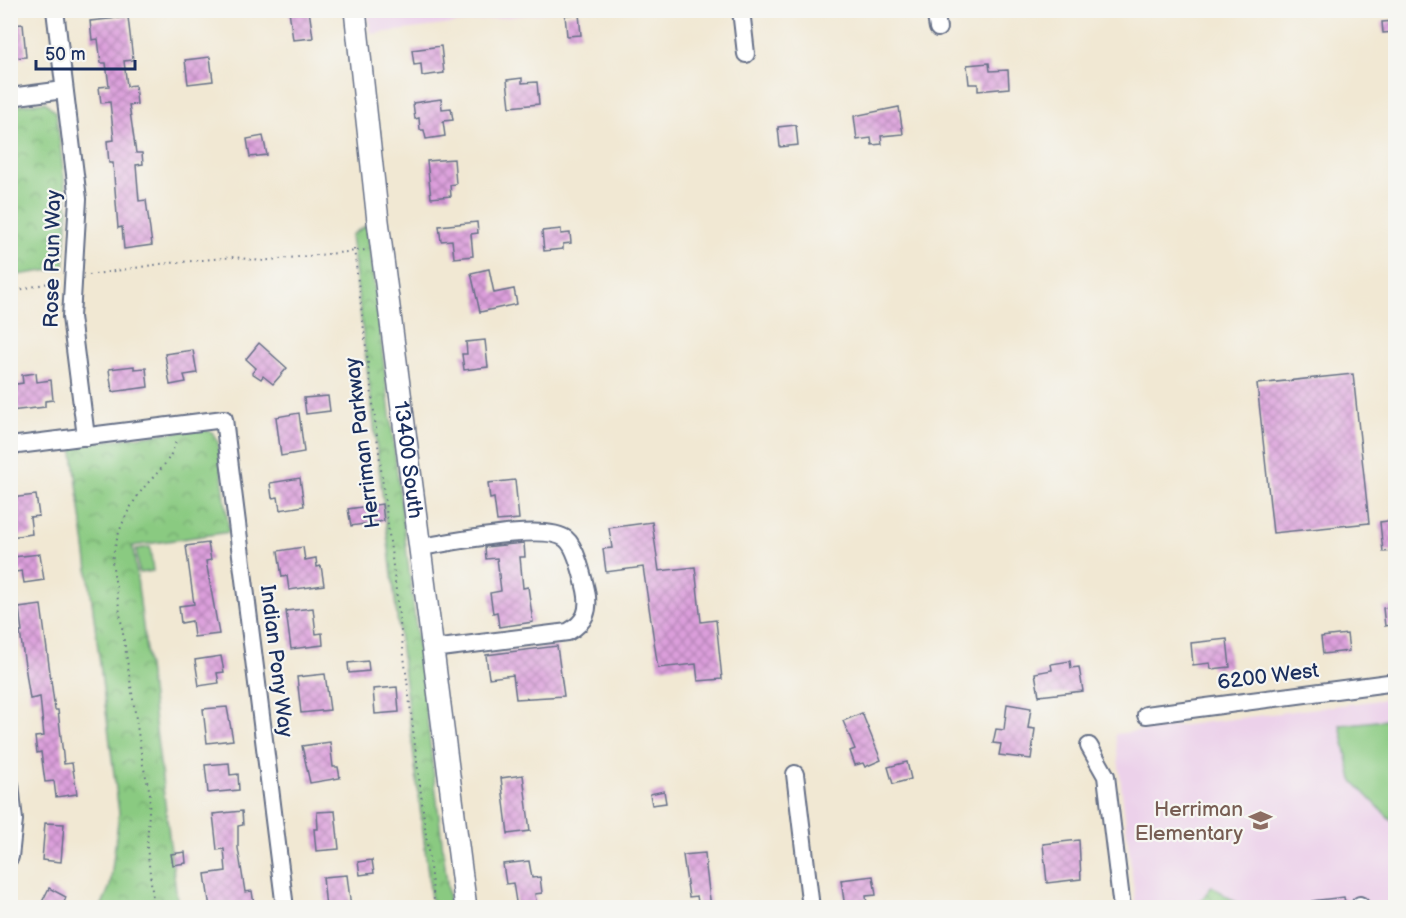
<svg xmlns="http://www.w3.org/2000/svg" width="1406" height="918" viewBox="0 0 1406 918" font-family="'Balsamiq Sans',sans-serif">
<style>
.built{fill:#ecd1ea}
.grass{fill:#8aca81;stroke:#527c70;stroke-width:1.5}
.park{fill:url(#park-crowns);stroke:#527c70;stroke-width:1.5}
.building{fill:url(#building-cross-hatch)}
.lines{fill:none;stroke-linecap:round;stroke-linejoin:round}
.minor-casing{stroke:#667087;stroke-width:20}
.major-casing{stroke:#667087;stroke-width:24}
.path{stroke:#667087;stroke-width:2;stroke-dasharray:1.5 4.5;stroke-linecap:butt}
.minor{stroke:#fff;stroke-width:16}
.major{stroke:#fff;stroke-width:21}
.labels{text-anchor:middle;stroke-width:4.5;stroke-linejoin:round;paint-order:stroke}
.street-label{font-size:21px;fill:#1b2f5e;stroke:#f6f6f2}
.education-label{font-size:21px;fill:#785e54;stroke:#f6f6f2;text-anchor:end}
</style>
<defs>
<pattern id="park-crowns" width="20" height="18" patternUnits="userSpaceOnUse" patternTransform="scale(1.5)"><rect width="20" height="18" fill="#8aca81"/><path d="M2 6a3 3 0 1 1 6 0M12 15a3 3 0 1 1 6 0" fill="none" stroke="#70a46d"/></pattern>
<pattern id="building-cross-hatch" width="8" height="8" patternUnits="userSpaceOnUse" patternTransform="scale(1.5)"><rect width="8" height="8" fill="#dc9fdb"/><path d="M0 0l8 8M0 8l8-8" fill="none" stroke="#b282b5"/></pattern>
</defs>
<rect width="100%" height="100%" fill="#f6f6f2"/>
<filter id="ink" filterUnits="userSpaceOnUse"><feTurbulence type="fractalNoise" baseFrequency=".0167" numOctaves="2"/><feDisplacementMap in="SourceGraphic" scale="12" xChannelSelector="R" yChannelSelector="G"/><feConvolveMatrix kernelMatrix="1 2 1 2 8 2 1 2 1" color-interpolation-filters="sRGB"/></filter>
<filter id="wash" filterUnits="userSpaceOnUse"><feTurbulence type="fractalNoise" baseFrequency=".008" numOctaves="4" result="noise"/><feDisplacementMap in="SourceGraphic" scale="24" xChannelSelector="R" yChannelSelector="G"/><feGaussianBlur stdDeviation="1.35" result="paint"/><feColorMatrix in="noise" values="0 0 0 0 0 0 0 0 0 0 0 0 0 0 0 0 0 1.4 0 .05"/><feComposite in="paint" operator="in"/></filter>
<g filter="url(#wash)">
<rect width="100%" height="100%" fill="#f1e8d3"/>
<g class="built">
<polygon points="368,11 368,10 560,11 371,34"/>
<polygon points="1395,698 1395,907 1136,907 1115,734"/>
</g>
<g class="grass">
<polygon points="150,547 153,571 139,573 136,549"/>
<polygon points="1395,719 1396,824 1395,824 1352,780 1340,725"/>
</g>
<g class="park">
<polygon points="45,102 56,112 68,210 64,268 11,276 11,106"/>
<polygon points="367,225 450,907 432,907 351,235"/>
<polygon points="199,429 212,432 218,442 229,532 133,546 178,907 101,907 110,886 119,813 72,445"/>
<polygon points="1212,886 1241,906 1196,907"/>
</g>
<g id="blocks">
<g class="building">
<polygon points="289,10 309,10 313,38 293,40"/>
<polygon points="579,14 581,35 567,36 565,15"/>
<polygon points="128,17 133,60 124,61 127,86 135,85 137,104 129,105 136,153 142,153 143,164 136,165 139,201 146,200 152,245 124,249 122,227 118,228 113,163 109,163 107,141 114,140 110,102 101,103 99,87 109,86 106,63 101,63 98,39 92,40 90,21"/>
<polygon points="1395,21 1395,32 1383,33 1382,22"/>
<polygon points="23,24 26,57 10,58 10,25"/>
<polygon points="441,46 444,73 422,76 421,64 414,65 412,50"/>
<polygon points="210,57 213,81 188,84 185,60"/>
<polygon points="989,63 990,71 1008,70 1009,88 978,91 978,84 969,84 967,65"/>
<polygon points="522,78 522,83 537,82 539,104 510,107 507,80"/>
<polygon points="441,99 442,109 451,108 453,120 443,121 445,136 426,139 424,130 420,130 419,118 415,119 413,103"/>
<polygon points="899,107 903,134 881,136 882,144 872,145 871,138 857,140 854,116"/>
<polygon points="796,125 798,145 780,147 778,127"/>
<polygon points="263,136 267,155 250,157 247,139"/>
<polygon points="454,159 456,184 450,185 451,196 431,198 427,161"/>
<polygon points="477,222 478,233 471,234 473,256 454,258 452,240 441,241 439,226"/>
<polygon points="561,229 561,234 570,233 571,243 563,244 563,249 544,251 542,231"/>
<polygon points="489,269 494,293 514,289 517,304 480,312 471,273"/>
<polygon points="485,340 488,367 464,370 462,354 467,354 466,342"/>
<polygon points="259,343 287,368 273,384 263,376 261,379 252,373 256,368 246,359"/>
<polygon points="193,350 197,373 184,375 186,382 170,385 165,354"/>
<polygon points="134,366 134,369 146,368 148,387 112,392 109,369"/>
<polygon points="36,373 37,382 51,380 53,400 45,401 45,407 10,411 10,385 23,383 22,375"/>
<polygon points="1353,374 1369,523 1273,533 1257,384"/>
<polygon points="328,396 330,411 306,414 304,398"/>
<polygon points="299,413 304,452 281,456 276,417"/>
<polygon points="300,478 304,506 280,510 278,497 272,498 270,483"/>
<polygon points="515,480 519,519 497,521 494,498 490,499 488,483"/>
<polygon points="36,495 39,516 30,517 32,534 10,537 10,498"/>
<polygon points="382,504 384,521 351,526 348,509"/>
<polygon points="1395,520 1395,551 1383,552 1380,522"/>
<polygon points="652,522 659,571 695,567 701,622 716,620 722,679 698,681 696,664 658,668 643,567 606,572 603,549 612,548 609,528"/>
<polygon points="208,543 211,560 206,561 219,634 194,637 192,621 181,623 179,606 194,604 186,546"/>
<polygon points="524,543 525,557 520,557 523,588 528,587 533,622 499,627 497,612 493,613 490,593 501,591 497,558 486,559 485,547"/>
<polygon points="303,547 305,560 316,558 317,567 321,566 324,585 289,590 287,576 282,577 278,551"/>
<polygon points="40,554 44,580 24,583 22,571 15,572 13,557"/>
<polygon points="41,605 55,710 58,710 64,764 72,763 77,794 56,797 54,781 45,782 41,752 37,753 35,737 44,736 40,697 30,699 20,632 22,632 19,608"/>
<polygon points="1395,606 1395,624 1385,626 1383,608"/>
<polygon points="313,608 316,634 322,633 323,645 291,649 286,611"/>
<polygon points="1347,634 1349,651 1323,654 1321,637"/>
<polygon points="1227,639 1230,667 1211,669 1210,663 1193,665 1191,643"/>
<polygon points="557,646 564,696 516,699 513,675 489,678 486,655"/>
<polygon points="221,656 224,672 217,673 219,683 199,686 195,660"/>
<polygon points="368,661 369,671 349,673 348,663"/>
<polygon points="1070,661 1071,668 1079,667 1083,691 1039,696 1035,673 1052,670 1051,664"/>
<polygon points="325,674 330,710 301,713 297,677"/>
<polygon points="397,687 399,712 375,714 373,689"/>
<polygon points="1007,704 1031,708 1028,728 1035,729 1031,759 999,755 1001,744 993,743 996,729 1004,730"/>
<polygon points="227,707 233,740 207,743 203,709"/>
<polygon points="862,713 881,760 865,767 863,763 855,765 850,751 855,749 843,721"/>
<polygon points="330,742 333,767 338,767 340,778 310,783 302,746"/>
<polygon points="907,762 911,779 893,784 888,767"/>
<polygon points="229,763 230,775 238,774 239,790 208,793 205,765"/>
<polygon points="523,775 530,831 508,834 501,778"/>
<polygon points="664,791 666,803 652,805 650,794"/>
<polygon points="242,811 243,825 238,826 238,848 245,892 252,891 254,905 210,908 205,874 226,871 224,849 217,850 213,814"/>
<polygon points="335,811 339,849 316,851 314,829 318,829 317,812"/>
<polygon points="45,823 64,824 61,862 42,860"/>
<polygon points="1079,840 1081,879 1047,883 1043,844"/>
<polygon points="185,852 186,863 173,865 171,854"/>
<polygon points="705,853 706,867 711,908 699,908 697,896 689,897 683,855"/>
<polygon points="372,860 374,873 360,875 358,862"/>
<polygon points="529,861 532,878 540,877 542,893 535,894 537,908 517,908 513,883 506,884 503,864"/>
<polygon points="347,875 351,908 326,908 323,877"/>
<polygon points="873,876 876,895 866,896 867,905 845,908 841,880"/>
<polygon points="49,888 66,897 62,908 39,908"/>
<polygon points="1344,897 1346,908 1313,908 1312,901"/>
</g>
</g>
</g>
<g filter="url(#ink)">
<use href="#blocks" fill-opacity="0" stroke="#667087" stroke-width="1.5"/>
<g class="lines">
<defs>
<g id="minor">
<polyline points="55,10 78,199 71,317 86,437"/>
<polyline points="741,10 746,54"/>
<polyline points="935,10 938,28"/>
<polyline points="10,97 64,90"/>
<polyline points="10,446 224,419 285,908"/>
<path d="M420,547c29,-4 125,-25 146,-8 10,8 17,38 20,51 4,20 0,32 -18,42l-135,17"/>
<polyline points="1146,715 1396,682"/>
<polyline points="1089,746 1106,776 1122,908"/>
<polyline points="795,774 811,908"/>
<polyline points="10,784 14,820 10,857"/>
<polyline points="1360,905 1362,908"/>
</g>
<g id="major">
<path id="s1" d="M355,10l23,211 88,687"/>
</g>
</defs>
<use href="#minor" class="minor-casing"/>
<use href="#major" class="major-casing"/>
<g class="path">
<polyline points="354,249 435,908"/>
<polyline points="89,275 160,264 234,257 260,261 366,250"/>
<polyline points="10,292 57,281"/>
<path d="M154,908l-7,-61 3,-54 -7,-28 -31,-204c4,-23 11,-44 25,-64 15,-23 31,-28 39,-56"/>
</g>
<use href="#minor" class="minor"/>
<use href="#major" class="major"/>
</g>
</g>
<defs>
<symbol id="school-bare" viewBox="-9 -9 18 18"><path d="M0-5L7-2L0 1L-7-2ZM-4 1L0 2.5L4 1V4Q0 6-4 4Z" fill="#8d6e63" stroke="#f6f6f2" stroke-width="2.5" paint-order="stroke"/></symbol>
</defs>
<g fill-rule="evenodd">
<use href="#school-bare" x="1244" y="804" width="33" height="33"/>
</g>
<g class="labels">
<g class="street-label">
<text transform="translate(52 259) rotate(-89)" y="7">Rose Run Way</text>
<text transform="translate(362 443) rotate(-97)" y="7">Herriman Parkway</text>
<text dy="7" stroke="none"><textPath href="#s1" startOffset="453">13400 South</textPath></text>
<text transform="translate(277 661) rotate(83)" y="7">Indian Pony Way</text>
<text transform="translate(1268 676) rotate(-7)" y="7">6200 West</text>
</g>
<g class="education-label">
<text x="1243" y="816">Herriman<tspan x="1243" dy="24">Elementary</tspan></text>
</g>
</g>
<rect width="1406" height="918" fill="none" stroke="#f6f6f2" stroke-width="36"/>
<path d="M36 60v9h99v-9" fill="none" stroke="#1b2f5e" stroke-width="3"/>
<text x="45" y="60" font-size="18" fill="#1b2f5e" stroke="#f6f6f2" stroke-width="4.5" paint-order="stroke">50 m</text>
</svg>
